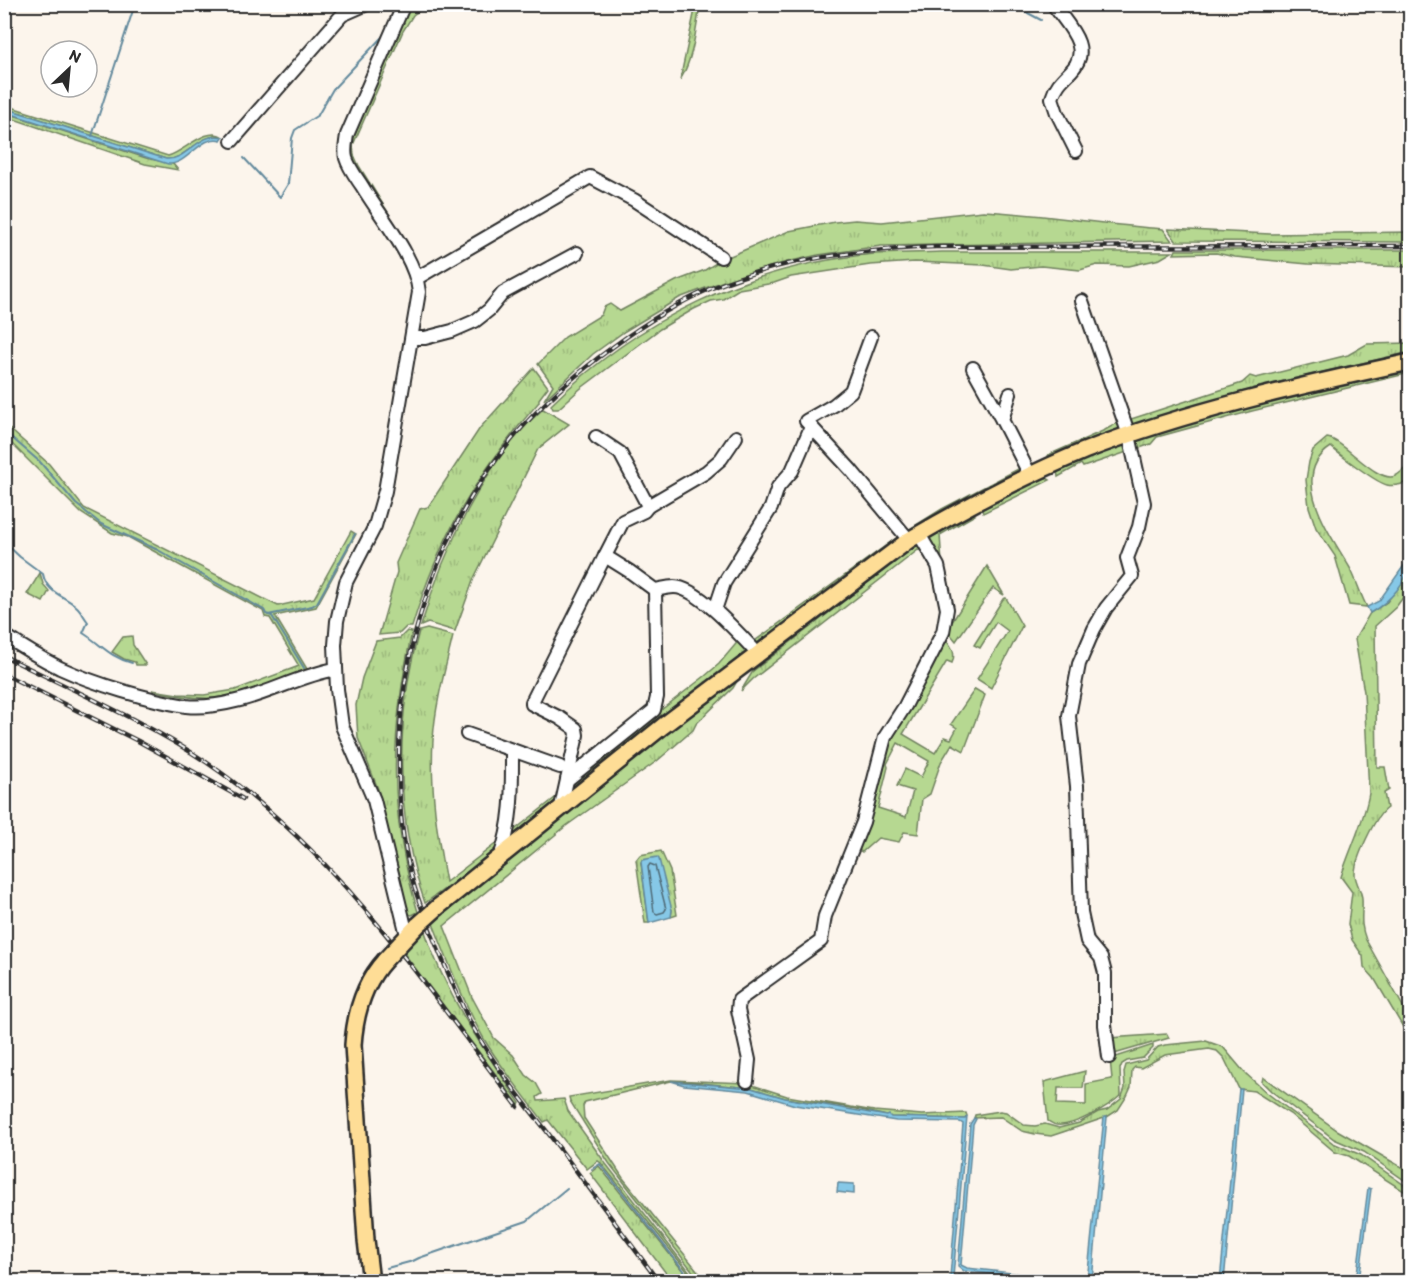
<svg xmlns="http://www.w3.org/2000/svg" width="1415" height="1286" viewBox="0 0 1415 1286" font-family="Itim,sans-serif">
<style>
.grass{fill:url(#grass-tufts);stroke:#70825e;stroke-width:1.5}
.garden{fill:#b6d891;stroke:#70825e;stroke-width:1.5;fill-rule:evenodd}
.water{fill:#86c8e7;stroke:#62899c;stroke-width:1.5}
.lines{fill:none;stroke-linecap:round;stroke-linejoin:round}
.shore{stroke:#4f6a76;stroke-width:1.5}
.stream{stroke:#62899c;stroke-width:2}
.minor-casing{stroke:#2b2b2b;stroke-width:16}
.major-casing{stroke:#2b2b2b;stroke-width:20}
.minor{stroke:#fff;stroke-width:12}
.major{stroke:#fedd96;stroke-width:15}
.rail-casing{stroke:#2b2b2b;stroke-width:4.5}
.rail{stroke:#fff;stroke-width:2;stroke-dasharray:7;stroke-linecap:butt}
.major-bridge-casing{stroke:#2b2b2b;stroke-width:20;stroke-linecap:butt}
.major-bridge{stroke:#fedd96;stroke-width:15}
</style>
<defs>
<pattern id="grass-tufts" width="24" height="20" patternUnits="userSpaceOnUse" patternTransform="scale(1.5)"><rect width="24" height="20" fill="#b6d891"/><path d="M3 7l-1-3M5 7V3M7 7l1-3M15 17l-1-3M17 17v-4M19 17l1-3" fill="none" stroke="#9dba7d"/></pattern>
</defs>
<rect width="100%" height="100%" fill="#fcf5ec"/>
<filter id="ink" filterUnits="userSpaceOnUse"><feTurbulence type="fractalNoise" baseFrequency=".0167" numOctaves="2"/><feDisplacementMap in="SourceGraphic" scale="12" xChannelSelector="R" yChannelSelector="G"/><feConvolveMatrix kernelMatrix="1 2 1 2 8 2 1 2 1" color-interpolation-filters="sRGB"/></filter>
<g filter="url(#ink)">
<g class="grass">
<polygon points="410,5 427,5 413,15 403,31 353,145 354,155 359,166 394,222 389,221 352,162 350,152 352,135"/>
<path d="M696,5h4c-4,24 -7,55 -20,75z"/>
<path d="M5,105l163,51c16,-4 39,-31 55,-19 -24,-6 -36,24 -57,22l-161,-51z"/>
<polygon points="4,112 146,158 173,164 178,170 145,164 5,116"/>
<path d="M983,211c60,3 120,14 180,18l9,12 -291,5 -63,9 -31,7 -63,19 -45,17 -21,13 -33,20 -32,23 -49,46 9,-15 -15,-21 27,-27 36,-22 3,-8 6,-3 10,7 56,-30 29,-11 16,-10 68,-29 46,-9 20,-2 27,2z"/>
<polygon points="1168,229 1270,234 1410,232 1410,242 1176,241"/>
<polygon points="1176,250 1410,250 1410,267 1308,264 1235,257 1216,253 1174,254"/>
<path d="M942,252h230l-12,7 -31,7 -32,-1 -17,5 -39,-4 -30,3 -28,-4 -68,-3 -45,3 -79,12 -17,6 -35,6 -16,10 -12,2 -17,8 -34,20 -80,60 -22,20h-5l-2,-4c87,-86 199,-140 323,-151 23,-1 46,-1 68,-2z"/>
<polygon points="1410,343 1410,352 1259,387 1129,426 1128,420 1242,383 1250,376 1256,378 1348,355 1367,344"/>
<path d="M534,368l14,19 -9,12v3c-62,71 -100,135 -127,225h-6l-6,6 -21,2 18,-63 -1,-9 24,-54 8,-2 52,-79z"/>
<path d="M1410,369v4l-158,38 -95,26 -6,7 -17,6 -1,-8c91,-31 184,-53 277,-73z"/>
<path d="M543,409l26,15 -31,25 -64,129 -19,53 -27,-8 -7,3c22,-74 63,-165 122,-217z"/>
<polygon points="1119,422 1122,429 1050,459 1048,455 1105,430"/>
<path d="M4,424l45,40 35,44 194,98 36,-8 37,-67 5,3 -40,73 -41,9 32,53c-29,12 -62,27 -94,29 -21,1 -41,-3 -61,-8l26,4 26,1 31,-5 64,-24 -29,-48 -5,-1 -2,-6 -135,-74 -16,-4 -31,-20 -76,-76z"/>
<path d="M1327,438c16,1 50,46 68,38 6,-3 11,-9 15,-12v17c-7,3 -15,6 -23,4 -10,-2 -47,-30 -56,-38 -45,29 1,90 19,121 7,13 10,26 17,39l-18,-2 -14,-49 -19,-28 -7,-21 -3,-27 3,-18 4,-12z"/>
<polygon points="1129,443 1130,451 1083,467 1081,464 1058,477 1057,470 1115,446"/>
<polygon points="1022,467 1024,470 943,512 907,534 905,532 942,509"/>
<polygon points="1042,475 1050,480 983,513 981,507"/>
<polygon points="972,513 975,515 940,535 942,563 929,541 931,537"/>
<polygon points="899,536 901,538 754,646 752,643"/>
<path d="M918,544c18,10 22,46 26,65l-10,-39 -11,-19 -5,-1 -165,129 -12,12 12,-20z"/>
<path d="M1410,570v18l-14,19 -21,19 2,141h8l4,23 -5,3 3,15c-12,8 -33,53 -32,67 1,8 6,15 7,23 1,18 -3,23 4,42l44,79v20l-36,-61 -10,-11 -1,-11 -11,-16 -4,-16 4,-32 -11,-15c8,-27 24,-57 28,-84l-5,-101 -9,-53 15,-26 17,-11z"/>
<polygon points="40,573 43,584 49,591 43,602 27,594"/>
<path d="M427,629l26,7c-8,34 -18,69 -20,104 -3,48 4,95 13,142l52,-40 8,-13 -9,22 -72,52c-30,-86 -30,-183 -6,-272z"/>
<path d="M407,631l5,1c-22,99 -24,182 6,280l-6,3 -4,-1 -30,-125 -20,-51 -2,-33 6,-27 14,-37 24,-3z"/>
<polygon points="132,636 133,645 146,665 136,665 135,662 124,659 112,652 123,637"/>
<polygon points="740,639 752,650 686,698 568,792 569,781 705,676 719,664"/>
<path d="M740,676l-7,12 -37,36 -3,6 -36,31 -91,65 -122,100 28,71 22,41 19,17 13,20 10,8 6,11 -5,3 1,4 26,-2 4,12 38,53 91,117h-2l-94,-118 -3,-2 -11,8 -39,-49 -4,2c-20,-27 -43,-54 -60,-83 -21,-37 -36,-78 -52,-118l122,-100z"/>
<polygon points="560,794 560,797 509,841 512,832"/>
<polygon points="661,851 670,871 677,915 671,917 672,910 642,860 641,863 649,923 645,923 636,860 640,855"/>
<path d="M424,929c22,67 57,117 96,174l-1,2 -116,-153z"/>
<polygon points="1167,1034 1169,1038 1111,1055 1109,1038"/>
<polygon points="1206,1041 1223,1047 1244,1072 1267,1093 1333,1143 1361,1155 1410,1189 1410,1195 1349,1156 1335,1152 1290,1114 1254,1091 1239,1089 1224,1058 1217,1051 1209,1049 1165,1055 1141,1068 1135,1067 1132,1070 1131,1087 1127,1096 1118,1110 1107,1117 1063,1132 1051,1136 1035,1134 1022,1131 1001,1117 974,1118 975,1115 1000,1111 1006,1112 1024,1125 1035,1126 1045,1124 1059,1128 1079,1123 1098,1112 1107,1110 1121,1099 1125,1088 1124,1072 1126,1065 1146,1060 1158,1047 1165,1045"/>
<polygon points="1263,1077 1337,1130 1410,1172 1410,1184 1364,1152 1334,1139 1271,1091 1262,1082"/>
<polygon points="671,1080 746,1083 787,1096 874,1111 922,1115 966,1113 967,1116 965,1119 891,1117 857,1109 785,1098 751,1088 691,1082 671,1081 585,1102 583,1106 584,1118 623,1178 705,1280 708,1279 709,1281 701,1282 609,1163 570,1101 569,1097"/>
<polygon points="599,1166 691,1281 672,1281 590,1173"/>
</g>
<g class="garden">
<polygon points="987,566 1004,595 993,588 956,641 947,630"/>
<polygon points="1006,598 1022,626 991,688 977,679 1008,631 996,622 980,648 974,645 1003,599"/>
<path d="M944,636c6,9 13,16 8,27l-5,-2 -44,73 32,19 10,-16 6,2 6,-11 -6,-4 24,-35 10,6 -21,56 -12,-7 -11,18 -11,32 -8,5 -4,35 -14,-2 -5,10 -21,-4 -16,14 -6,-4 30,-110zM898,743l31,18 -8,16 -16,-8 -8,17 16,5 -7,26 -28,-9 10,-41 -1,-3z"/>
<path d="M1153,1045v3l-10,10 -16,3 -5,3 -2,5 1,26c-11,11 -48,32 -64,30 -3,0 -7,-3 -9,-4l-4,-39 41,-11 -2,17h-25l-1,16 29,1v-21l26,-5 -2,-20z"/>
</g>
<g class="water">
<path d="M5,108l161,51c21,2 33,-28 57,-22l-2,3c-20,-6 -33,25 -53,24l-163,-52z"/>
<path d="M1410,557c1,23 -21,45 -40,56l-3,-6 12,-6z"/>
<polygon points="657,857 659,859 672,910 671,917 649,923 641,862 642,860"/>
<polygon points="671,1081 751,1088 785,1098 887,1116 889,1115 891,1117 965,1119 967,1116 953,1277 950,1277 963,1124 960,1122 896,1121 795,1105 748,1091 684,1085"/>
<polygon points="1239,1089 1242,1089 1224,1281 1220,1281"/>
<polygon points="1104,1117 1107,1117 1092,1281 1087,1281"/>
<polygon points="974,1118 976,1119 973,1125 961,1265 967,1268 1085,1281 1058,1281 964,1271 958,1266 970,1124"/>
<polygon points="838,1183 854,1184 854,1194 837,1192"/>
<polygon points="1368,1188 1371,1189 1359,1281 1356,1281"/>
<polygon points="958,1275 1019,1281 989,1281 958,1278"/>
</g>
<g class="lines">
<polygon class="shore" points="650,864 655,866 666,909 664,912 657,914 654,912 648,867"/>
<g class="stream">
<polyline points="1011,4 1041,20"/>
<polyline points="412,11 422,4"/>
<polyline points="92,136 135,4"/>
<polyline points="244,158 280,197 288,184 292,138 295,130 318,115 333,89 382,37 390,22"/>
<polyline points="4,431 40,462 76,504 101,524 158,550 264,610 266,614 272,616 304,668"/>
<path d="M4,542l16,15 23,17c3,18 21,22 33,32 5,4 8,11 12,16l-5,11c18,11 26,24 49,30"/>
<polyline points="268,615 312,606 317,603 355,534"/>
<polyline points="592,1169 600,1164 603,1168 693,1282"/>
<polyline points="387,1268 413,1261 419,1258 527,1221 567,1188"/>
</g>
<defs>
<g id="minor">
<path d="M404,4l-57,131c-1,7 -3,15 -1,23 3,10 10,19 16,28 19,32 53,70 57,106l-34,199 -10,35 -29,56 -9,39 -2,24 2,44 5,37 32,74 33,135"/>
<path d="M1053,4c13,20 41,44 18,67 -9,9 -15,14 -19,27l5,15 19,38"/>
<polyline points="232,141 342,15 367,4"/>
<polyline points="417,278 590,177 634,200 721,257"/>
<polyline points="1082,301 1129,435 1144,503 1139,527 1127,558 1132,576 1106,608 1094,629 1079,664 1069,716 1077,786 1081,913 1087,941 1101,958 1105,973 1105,1025 1109,1057"/>
<polyline points="871,337 851,391 834,405 806,421 851,470 909,540"/>
<polyline points="412,338 425,338 452,331 475,321 489,310 503,293 577,253"/>
<polyline points="973,368 1002,420"/>
<polyline points="1010,394 1002,420 1030,475"/>
<path d="M596,437l24,16 28,53 -4,5 -21,10 -18,35 24,15 26,19c6,-1 13,-3 19,-3 24,0 67,49 84,67"/>
<polyline points="648,506 706,472 721,459 736,437"/>
<polyline points="715,610 724,583 771,508 778,487 792,471 811,427"/>
<path d="M4,635c18,12 36,23 56,33 35,16 88,32 126,38 17,2 34,-1 50,-5 35,-8 65,-26 100,-32"/>
<polyline points="467,734 560,767"/>
<polyline points="567,780 654,710 657,697 655,590"/>
<polyline points="561,807 577,735 576,729 560,718 532,704 532,702 605,556"/>
<path d="M500,857c13,-35 12,-70 12,-107"/>
<polyline points="747,1081 749,1060 738,1010 739,1000 821,941 825,916 863,822 885,737 905,706 943,632 947,609 938,566 919,534"/>
</g>
<g id="major">
<path d="M438,907l225,-181 246,-186c56,-33 115,-64 175,-89 103,-40 219,-66 326,-89"/>
<polyline points="400,944 418,925"/>
<path d="M371,1282l-5,-42 -13,-195c2,-30 11,-62 32,-85"/>
</g>
</defs>
<use href="#minor" class="minor-casing"/>
<use href="#major" class="major-casing"/>
<use href="#minor" class="minor"/>
<use href="#major" class="major"/>
<defs>
<g id="rail">
<path d="M4,656c66,33 141,65 202,106 130,88 218,223 312,345"/>
<polyline points="4,674 138,741 243,799"/>
<path d="M659,1282c-37,-50 -74,-100 -111,-149 -25,-32 -51,-64 -71,-99 -9,-14 -15,-30 -22,-45 -14,-33 -29,-66 -40,-100 -12,-39 -16,-79 -16,-120 -2,-117 39,-241 114,-331 29,-35 64,-65 101,-92 30,-22 63,-43 98,-58 71,-30 148,-38 224,-41l474,-1"/>
</g>
</defs>
<use href="#rail" class="rail-casing"/>
<use href="#rail" class="rail"/>
<defs>
<g id="major-bridge">
<polyline points="418,925 438,907"/>
<polyline points="385,960 400,944"/>
</g>
</defs>
<use href="#major-bridge" class="major-bridge-casing"/>
<use href="#major-bridge" class="major-bridge"/>
</g>
</g>
<rect width="1415" height="1286" fill="none" stroke="#fff" stroke-width="24"/>
<rect x="12" y="12" width="1391" height="1262" fill="none" stroke="#2b2b2b" stroke-width="2" filter="url(#ink)"/>
<g transform="translate(69 69) rotate(26)"><circle r="28" fill="#ffffff" stroke="#aaaaaa" stroke-width="1.5"/>
<path d="M0-4.5L10 22L0 15L-10 22Z" fill="#2b2b2b"/>
<text y="-9" font-size="16" font-weight="bold" text-anchor="middle" fill="#2b2b2b">N</text>
</g>
</svg>
